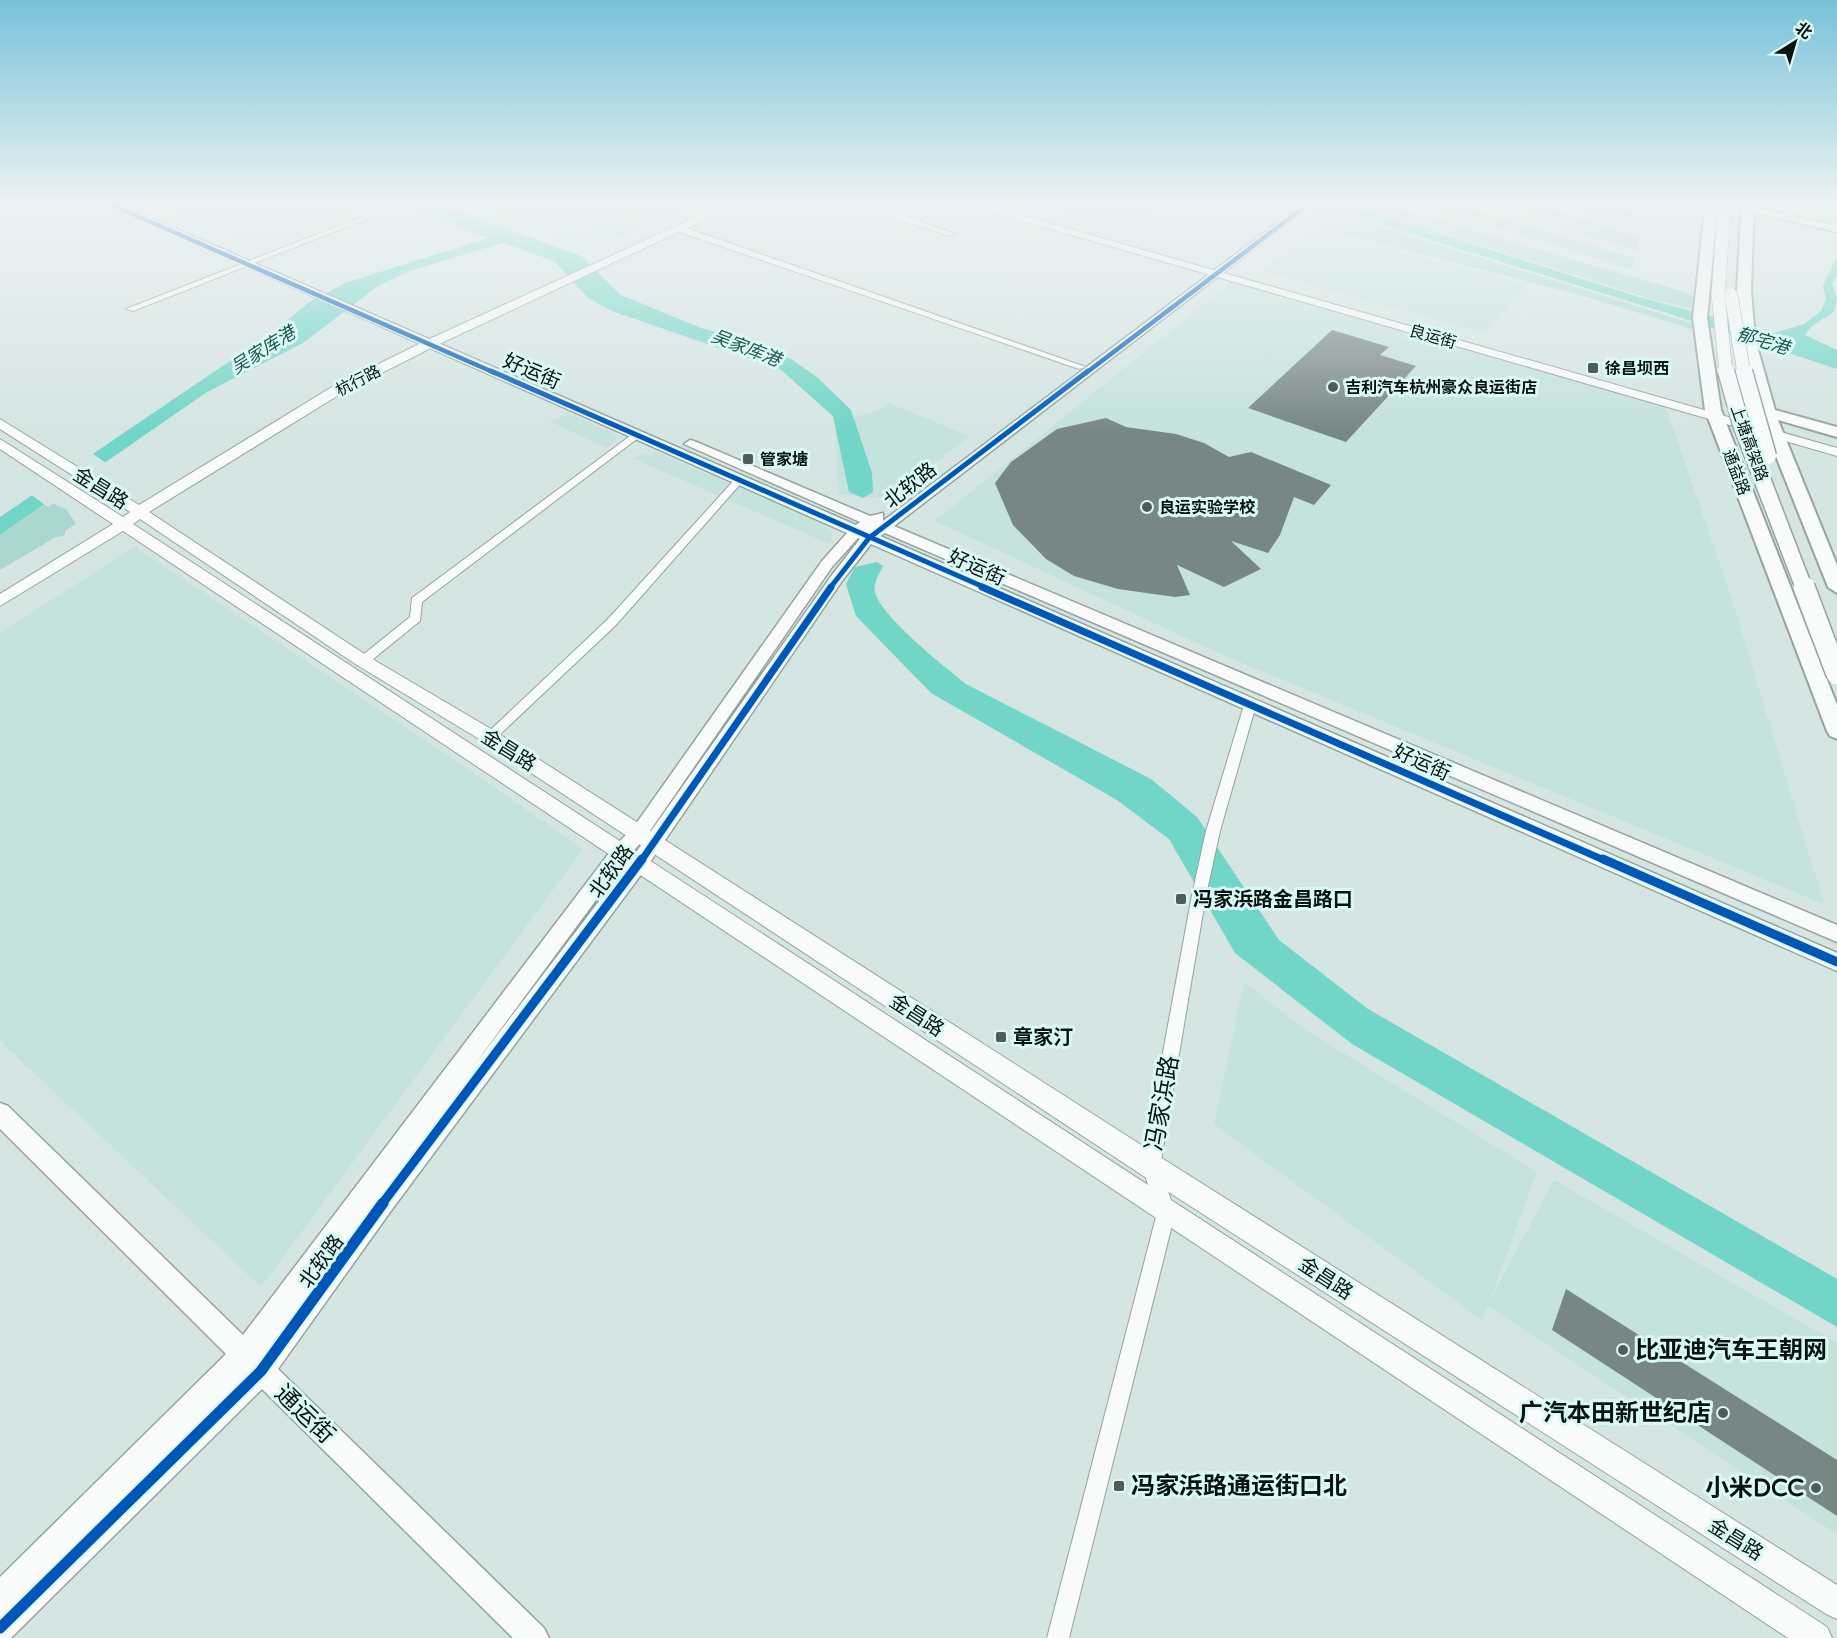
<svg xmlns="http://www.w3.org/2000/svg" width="1837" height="1638" viewBox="0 0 1837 1638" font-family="'Varela Round','Noto Sans SC',sans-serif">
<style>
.built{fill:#c5e2dd}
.green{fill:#aad8d0}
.water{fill:#71d5c7}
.pier{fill:#d5e5e2}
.building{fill:#788784}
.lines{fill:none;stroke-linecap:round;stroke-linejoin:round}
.minor-casing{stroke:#96a3a1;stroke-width:2}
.tertiary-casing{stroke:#96a3a1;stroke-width:3}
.secondary-casing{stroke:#96a3a1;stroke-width:2}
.primary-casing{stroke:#96a3a1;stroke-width:4}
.minor{fill:#f9fbfb;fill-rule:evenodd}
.tertiary{fill:#f9fbfb;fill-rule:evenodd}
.secondary{fill:#f9fbfb;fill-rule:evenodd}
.primary{fill:#f9fbfb;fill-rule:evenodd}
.trunk-bridge-far2-casing{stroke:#96a3a1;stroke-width:14;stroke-linecap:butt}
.trunk-bridge-far1-casing{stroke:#96a3a1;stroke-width:19;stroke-linecap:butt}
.trunk-bridge-casing{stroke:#96a3a1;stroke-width:24;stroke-linecap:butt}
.trunk-bridge-far2{stroke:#f9fbfb;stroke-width:13}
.trunk-bridge-far1{stroke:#f9fbfb;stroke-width:16}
.trunk-bridge{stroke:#f9fbfb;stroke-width:21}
.cycleway-far4-casing{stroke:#dbf9f4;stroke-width:7}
.cycleway-far3-casing{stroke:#dbf9f4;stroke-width:8}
.cycleway-far2-casing{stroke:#dbf9f4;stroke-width:10}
.cycleway-far1-casing{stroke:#dbf9f4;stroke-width:13}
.cycleway-casing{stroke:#dbf9f4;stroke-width:15}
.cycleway-far4{stroke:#0057b8;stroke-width:4.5}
.cycleway-far3{stroke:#0057b8;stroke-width:5}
.cycleway-far2{stroke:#0057b8;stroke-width:7}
.cycleway-far1{stroke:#0057b8;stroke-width:9}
.cycleway{stroke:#0057b8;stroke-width:11}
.poi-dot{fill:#505c5a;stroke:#dbf9f4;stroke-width:2}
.labels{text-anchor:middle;stroke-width:6;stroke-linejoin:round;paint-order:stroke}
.far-street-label{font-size:16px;fill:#091311;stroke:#dbf9f4}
.far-poi-label{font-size:16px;font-weight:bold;fill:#091311;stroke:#dbf9f4;text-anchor:start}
.far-water-label{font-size:18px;font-style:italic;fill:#1e564e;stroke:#dbf9f4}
.street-label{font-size:20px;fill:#091311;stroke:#dbf9f4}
.poi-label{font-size:20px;font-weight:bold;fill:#091311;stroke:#dbf9f4;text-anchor:start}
.near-street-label{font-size:24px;fill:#091311;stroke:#dbf9f4}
.near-poi-label{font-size:24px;font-weight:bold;fill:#091311;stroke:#dbf9f4;text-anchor:start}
</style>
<rect width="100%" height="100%" fill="#d5e5e2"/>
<g class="built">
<polygon points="170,201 354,201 369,207 267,249 156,207"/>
<polygon points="463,201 701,201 590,251"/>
<polygon points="1014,201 1170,201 1128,234"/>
<polygon points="1314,229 1526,284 1485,334 1263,271"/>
<polygon points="1231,282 1665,405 1733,602 1824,904 1223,655 935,521"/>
<polygon points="889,403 969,436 890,499 839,494 835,422 876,411"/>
<polygon points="568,413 614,434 617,438 616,441 607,448 551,422"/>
<polygon points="655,452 823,523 833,532 830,544 632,458"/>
<polygon points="134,547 459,763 583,849 261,1287 0,1041 0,633"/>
<polygon points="1244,982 1304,1029 1537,1172 1490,1300 1554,1180 1837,1343 1837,1534 1488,1306 1482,1320 1214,1124"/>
</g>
<g class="green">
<polygon points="571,201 699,201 619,236 561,215 571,211"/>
<polygon points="1341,201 1371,201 1692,294 1693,309 1651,299"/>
<path d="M1410,201c13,0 46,6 55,2l-3,-2h31v6l34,8 9,-3 -35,-11h24l109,35h6l-2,15 -159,-47 -7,6 163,48 -3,11z"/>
<polygon points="1548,201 1596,201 1638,215 1639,227"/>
<polygon points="1333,212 1694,324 1692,329 1573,293 1320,228 1324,224 1309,218 1315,214"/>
<polygon points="49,502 66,509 76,524 65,531 65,535 54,538 0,570 0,535"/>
</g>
<g class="water">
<polygon points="390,201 431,201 581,256 621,295 701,328 757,344 791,359 817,377 851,410 872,473 873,492 863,498 849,492 833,416 780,369 612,311 588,298 554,261 503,243 412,270 378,286 303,343 207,392 0,535 0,517 280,327 308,303 345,283 488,238"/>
<polygon points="1284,201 1337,201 1639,297 1774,333 1804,324 1821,311 1826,299 1823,286 1837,256 1837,276 1832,283 1837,298 1834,312 1812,326 1805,335 1837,350 1837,369 1667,313 1343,213 1317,212"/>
<path d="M877,562l6,4c-4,9 -10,17 -8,26 6,25 70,75 91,92l185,95 46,38 82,123 89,69 469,270v48l-485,-283 -117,-91 -66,-114 -52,-39 -186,-107 -75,-77 -10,-32 9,-17z"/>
</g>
<polygon class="pier" points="93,454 109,465 48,507 30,494"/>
<g class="building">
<polygon points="601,201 649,201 626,212"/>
<polygon points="1332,330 1389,347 1380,355 1416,366 1346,442 1248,408"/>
<polygon points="1106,418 1126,427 1176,434 1204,443 1229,457 1251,452 1331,485 1314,505 1294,497 1280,535 1268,553 1231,541 1261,569 1224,587 1177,565 1190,595 1175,597 1118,589 1074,576 1046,559 1013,525 995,483 1011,462 1057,429"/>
<polygon points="1566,1289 1837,1460 1837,1516 1552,1330"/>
</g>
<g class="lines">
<defs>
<g id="minor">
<polygon points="402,201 412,201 133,311 126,309"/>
<polygon points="896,215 902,215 956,234 949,236 896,219"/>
<polygon points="677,227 683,227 1086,367 1079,369 677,231"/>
<polygon points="634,433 642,435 422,602 420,621 367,664 359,664 357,661 359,658 410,617 412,598"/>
<polygon points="740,476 745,479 743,481 616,625 494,740 486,740 484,737 486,734 608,619 737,477"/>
<polygon points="1250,701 1256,705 1220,831 1206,895 1160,1166 1175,1213 1069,1638 1047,1638 1157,1213 1142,1166 1192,895 1206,831 1244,705"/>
</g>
<g id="tertiary">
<path d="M99,201h13l744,324 4,-3 -176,-78 6,-4 4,1 176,75 13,-3v8l423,-320h10l-422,325 943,399v17l-952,-409 -5,3 957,417v18l-966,-427 -29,37 -196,287 -253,340 -115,161 266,259 5,10h-36l-251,-249 -251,249h-11v-61l226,-223 -226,-225v-26l8,3 235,229 370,-487 20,-20 189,-267 25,-28zM858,538l2,1 -28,36 -200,283 -160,210 155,-210 18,-20 187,-271z"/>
<polygon points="1706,201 1725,201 1837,226 1837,232"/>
</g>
<g id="secondary">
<polygon points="731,201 745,201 433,347 342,393 149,512 369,657 496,732 1160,1157 1837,1585 1837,1619 1826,1614 1142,1175 484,742 357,665 140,519 133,524 1827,1627 1832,1638 1788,1638 123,531 0,606 0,594 113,524 0,449 0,439 123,517 130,512 0,429 0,419 139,505 332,387 425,341"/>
<polygon points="954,201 972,201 1837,448 1837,456"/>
</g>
<g id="primary">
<polygon points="1706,201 1718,201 1707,318 1721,410 1837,705 1837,739 1830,736 1827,731 1705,410 1693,318"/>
<polygon points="1742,201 1754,201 1751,291 1755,339 1775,410 1837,427 1837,437 1778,420 1837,565 1837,593 1828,587 1764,426 1741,339 1737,291"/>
</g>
</defs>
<use href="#minor" class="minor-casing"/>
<use href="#tertiary" class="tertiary-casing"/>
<use href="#secondary" class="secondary-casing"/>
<use href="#primary" class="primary-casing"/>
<use href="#minor" class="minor"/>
<use href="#tertiary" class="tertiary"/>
<use href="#secondary" class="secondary"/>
<use href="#primary" class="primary"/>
<defs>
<g id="trunk-bridge-far2">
<polyline points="1725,201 1718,294 1726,373"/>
<polyline points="1731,295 1744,373"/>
</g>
<g id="trunk-bridge-far1">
<polyline points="1726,371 1741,424 1804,588"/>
<polyline points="1744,371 1768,456"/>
</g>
<polyline id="trunk-bridge" points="1804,587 1837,674"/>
</defs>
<use href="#trunk-bridge-far2" class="trunk-bridge-far2-casing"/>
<use href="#trunk-bridge-far1" class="trunk-bridge-far1-casing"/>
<use href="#trunk-bridge" class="trunk-bridge-casing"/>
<use href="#trunk-bridge-far2" class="trunk-bridge-far2"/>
<use href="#trunk-bridge-far1" class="trunk-bridge-far1"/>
<use href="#trunk-bridge" class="trunk-bridge"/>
<defs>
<g id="cycleway-far4">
<polyline points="103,201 495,373"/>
<polyline points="1086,373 1312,201"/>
</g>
<g id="cycleway-far3">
<polyline points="491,371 986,588"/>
<polyline points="830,588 869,538 1088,371"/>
</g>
<g id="cycleway-far2">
<polyline points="982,587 1606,861"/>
<polyline points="641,861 831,587"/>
</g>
<g id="cycleway-far1">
<polyline points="1603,859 1837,962"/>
<polyline points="382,1204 642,859"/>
</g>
<polyline id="cycleway" points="0,1628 261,1371 383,1203"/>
</defs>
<use href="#cycleway-far4" class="cycleway-far4-casing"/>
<use href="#cycleway-far3" class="cycleway-far3-casing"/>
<use href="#cycleway-far2" class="cycleway-far2-casing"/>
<use href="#cycleway-far1" class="cycleway-far1-casing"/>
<use href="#cycleway" class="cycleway-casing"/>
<use href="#cycleway-far4" class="cycleway-far4"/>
<use href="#cycleway-far3" class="cycleway-far3"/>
<use href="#cycleway-far2" class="cycleway-far2"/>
<use href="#cycleway-far1" class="cycleway-far1"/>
<use href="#cycleway" class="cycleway"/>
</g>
<linearGradient id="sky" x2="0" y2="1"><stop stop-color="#78c1db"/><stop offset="0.47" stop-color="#ecf3f2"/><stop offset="1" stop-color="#ecf3f2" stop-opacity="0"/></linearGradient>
<rect width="1837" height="431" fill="url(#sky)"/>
<g class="poi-dot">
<rect x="1587" y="362" width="12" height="12" rx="3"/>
<circle cx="1333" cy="387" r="6"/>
<rect x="742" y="453" width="12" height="12" rx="3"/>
<circle cx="1147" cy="507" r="6"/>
<rect x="1175" y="893" width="12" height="12" rx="3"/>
<rect x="995" y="1031" width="12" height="12" rx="3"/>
<circle cx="1623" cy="1350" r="6"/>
<circle cx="1723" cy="1413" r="6"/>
<rect x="1113" y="1480" width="12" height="12" rx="3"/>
<circle cx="1816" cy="1488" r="6"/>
</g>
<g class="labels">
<g class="far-street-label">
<text transform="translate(1433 336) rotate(16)" y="6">良运街</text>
<text transform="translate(358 380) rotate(-27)" y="6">杭行路</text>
<text transform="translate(1750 443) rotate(70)" y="6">上塘高架路</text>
<text transform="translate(1737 472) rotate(69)" y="6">通益路</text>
</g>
<g class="far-poi-label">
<text x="1605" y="374">徐昌坝西</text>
<text x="1345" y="393">吉利汽车杭州豪众良运街店</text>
<text x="760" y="465">管家塘</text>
<text x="1159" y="513">良运实验学校</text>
</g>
<g class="far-water-label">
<text transform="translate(1763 341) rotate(17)" y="6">郁宅港</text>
<text transform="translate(746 348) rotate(21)" y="6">吴家库港</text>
<text transform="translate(263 350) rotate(-32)" y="6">吴家库港</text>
</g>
<g class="street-label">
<text transform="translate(532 371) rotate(23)" y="7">好运街</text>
<text transform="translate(910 485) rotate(-38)" y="7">北软路</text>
<text transform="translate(101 488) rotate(32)" y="7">金昌路</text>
<text transform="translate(977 567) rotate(24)" y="7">好运街</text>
<text transform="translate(509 750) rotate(32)" y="7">金昌路</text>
<text transform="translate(1422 762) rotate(24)" y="7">好运街</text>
<text transform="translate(611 871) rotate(-54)" y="7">北软路</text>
<text transform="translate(917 1015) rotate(33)" y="7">金昌路</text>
<text transform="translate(321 1261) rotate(-54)" y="7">北软路</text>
<text transform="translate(1326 1278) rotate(33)" y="7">金昌路</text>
<text transform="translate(1736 1539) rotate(32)" y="7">金昌路</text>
</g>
<g class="poi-label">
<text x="1193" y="906">冯家浜路金昌路口</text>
<text x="1013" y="1044">章家汀</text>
</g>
<g class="near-street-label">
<text transform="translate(1162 1103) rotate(-80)" y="8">冯家浜路</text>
<text transform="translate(305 1414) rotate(44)" y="8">通运街</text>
</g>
<g class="near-poi-label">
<text x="1635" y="1358">比亚迪汽车王朝网</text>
<text x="1711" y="1421" text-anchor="end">广汽本田新世纪店</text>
<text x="1131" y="1494">冯家浜路通运街口北</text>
<text x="1804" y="1496" text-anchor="end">小米DCC</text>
</g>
</g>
<g transform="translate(1795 42) rotate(37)" stroke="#dbf9f4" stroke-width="4.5" paint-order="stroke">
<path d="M0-4.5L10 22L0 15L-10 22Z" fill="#091311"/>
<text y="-9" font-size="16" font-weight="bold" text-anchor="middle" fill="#091311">北</text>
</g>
</svg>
